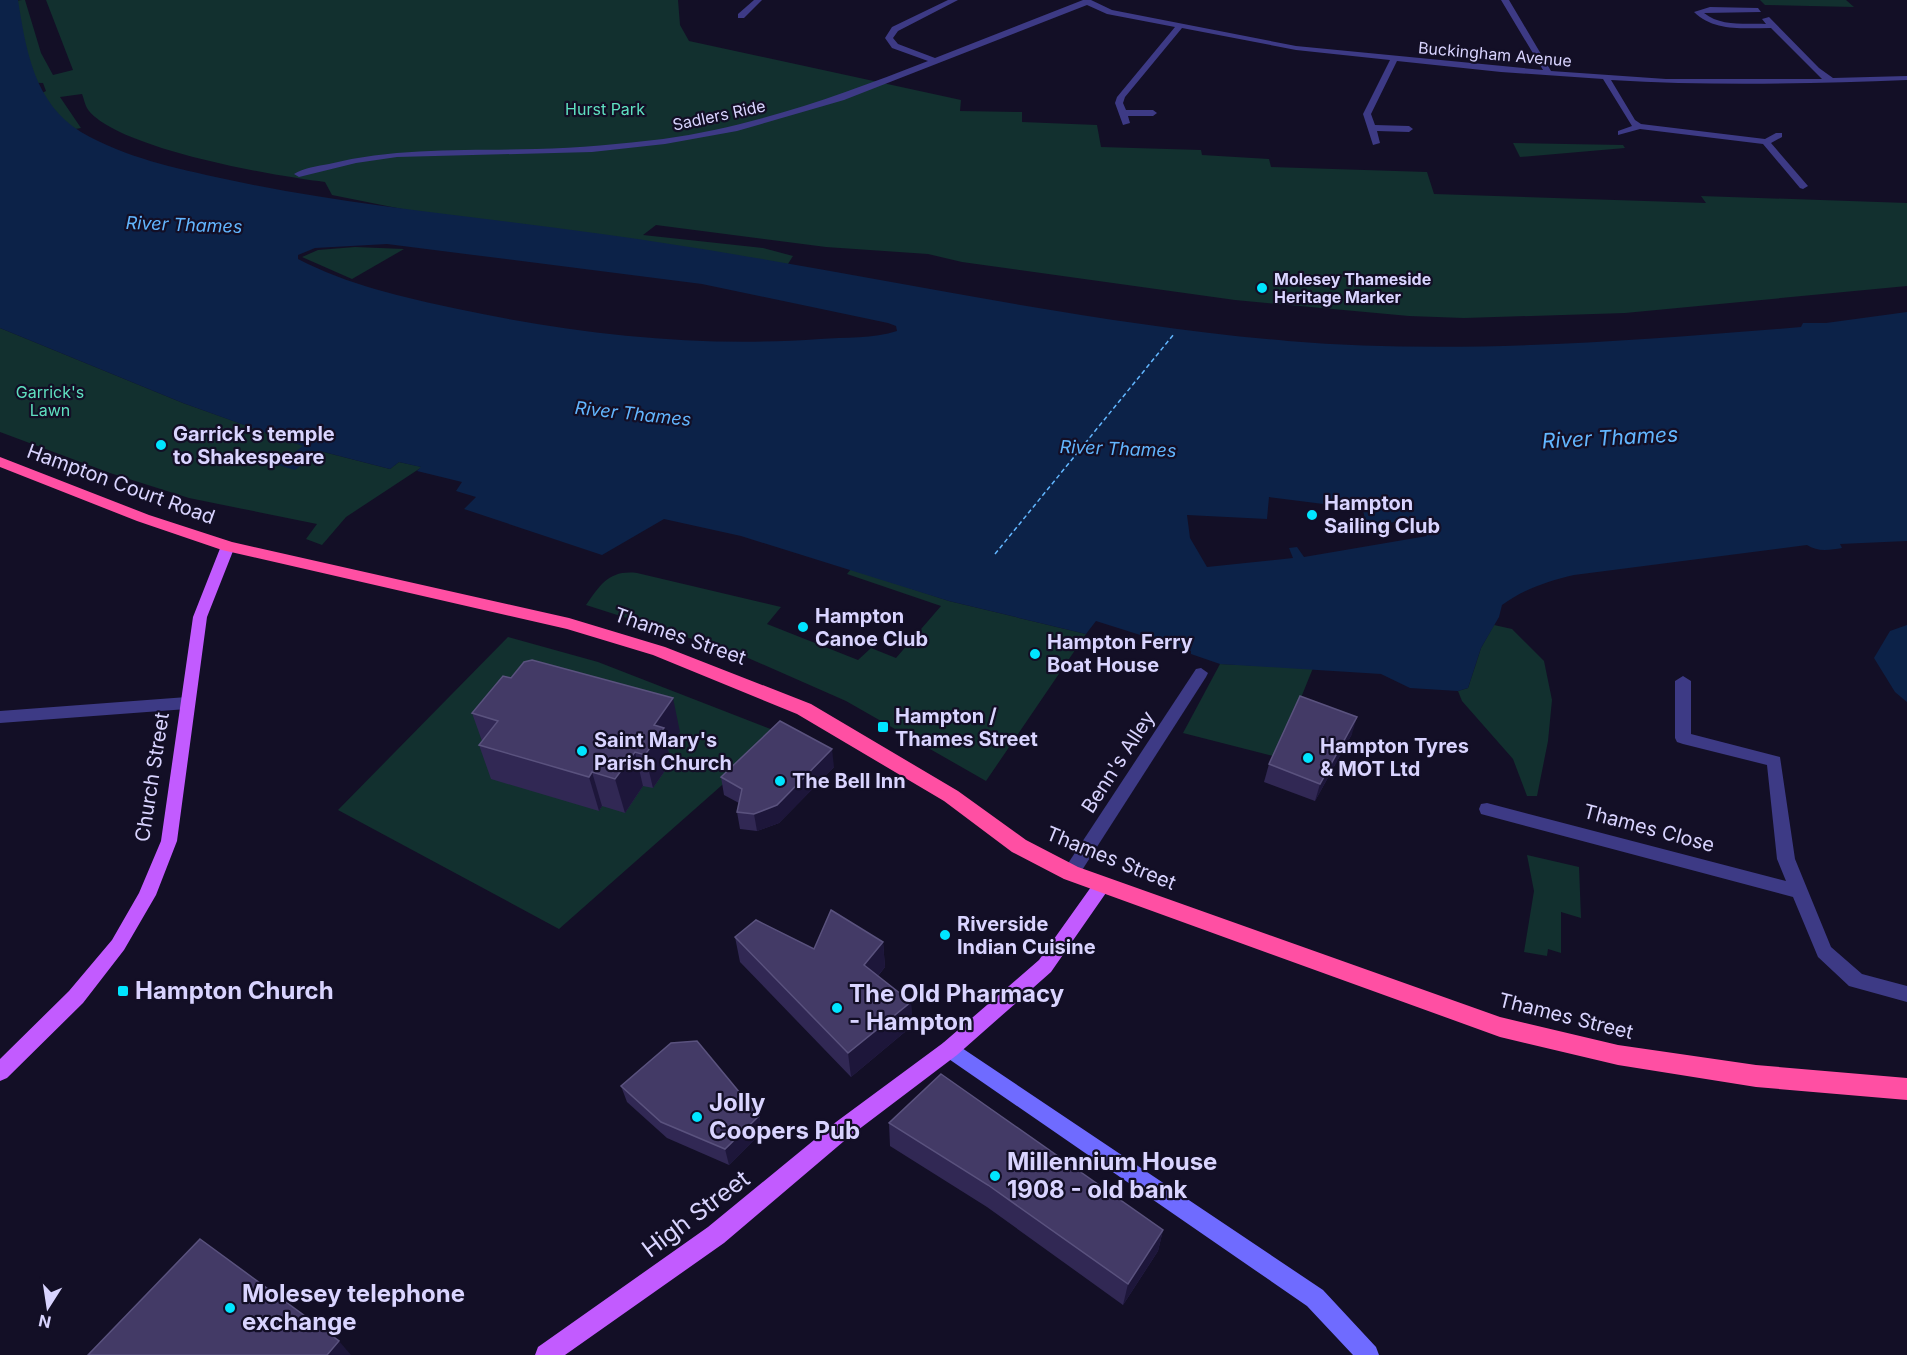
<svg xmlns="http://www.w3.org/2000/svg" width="1907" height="1355" viewBox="0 0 1907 1355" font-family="Inter,sans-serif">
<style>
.green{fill:#12302f}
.water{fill:#0c2248;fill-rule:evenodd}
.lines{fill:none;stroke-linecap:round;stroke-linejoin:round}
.ferry{stroke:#62b6ff;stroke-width:1.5;stroke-dasharray:4.5 3;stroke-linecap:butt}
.street{fill:#3d3a85;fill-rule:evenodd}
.secondary{fill:#6f6bff;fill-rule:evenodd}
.primary{fill:#c25bff;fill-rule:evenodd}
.highway{fill:#ff4fa3;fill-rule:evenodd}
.wall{fill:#312854}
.shaded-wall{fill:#1d163a}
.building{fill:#433a66;stroke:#5a527e;stroke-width:1.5}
.poi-dot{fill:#00e5ff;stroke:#130f26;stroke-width:2}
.labels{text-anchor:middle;stroke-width:4.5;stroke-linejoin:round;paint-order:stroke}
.far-street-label{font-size:16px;fill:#d9d4ff;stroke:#130f26}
.far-park-label{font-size:16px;fill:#5fe0c0;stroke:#130f26}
.far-poi-label{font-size:16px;font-weight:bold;fill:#d9d4ff;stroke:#130f26;text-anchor:start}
.far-water-label{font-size:18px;font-style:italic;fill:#62b6ff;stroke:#130f26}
.poi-label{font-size:20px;font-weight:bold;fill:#d9d4ff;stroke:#130f26;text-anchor:start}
.street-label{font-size:20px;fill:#d9d4ff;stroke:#130f26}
.water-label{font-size:21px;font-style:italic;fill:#62b6ff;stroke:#130f26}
.near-poi-label{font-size:24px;font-weight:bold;fill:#d9d4ff;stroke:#130f26;text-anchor:start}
.near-street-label{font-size:24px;fill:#d9d4ff;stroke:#130f26}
</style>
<rect width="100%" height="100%" fill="#130f26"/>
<g class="green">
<path d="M22,0h3l16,53 12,22 20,-5 -27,-70h632l2,25 9,16 272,59 -1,11 62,1v10l75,3 4,22 100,3 1,5 67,4 2,8 156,5 7,22 272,9 -5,-7 206,7v83l-282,27 -161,5 -55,-2 -174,-16 -273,-38 -34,-8 -102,-7 -170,-22 -13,10 120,13 30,8 -7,11 -334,-48 -120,-24 -7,-13c-52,-6 -204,-33 -236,-71 -4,-5 -5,-12 -7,-17l-22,3 21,31 -22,4 -30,-32 17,-9 -3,-8 -39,-1 4,-80z"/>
<polygon points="1760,0 1846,0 1854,7 1765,5"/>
<polygon points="1513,143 1623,145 1625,148 1520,157"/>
<polygon points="355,247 404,249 352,279 302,257 318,250"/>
<polygon points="0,328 183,403 304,446 285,461 302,464 320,451 390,469 399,462 422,467 346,517 322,545 306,539 317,524 189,498 110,473 0,432"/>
<path d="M851,569l98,32 137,33 -100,147 -140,-80 -107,-47 -153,-49c15,-21 23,-35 51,-32l144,34 -14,17 91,36 13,-12 25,10 45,-52 -94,-32z"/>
<polygon points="1494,625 1512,629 1544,661 1552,700 1548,741 1537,796 1527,796 1513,759 1462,701 1458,691 1468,688 1481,648"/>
<polygon points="508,637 598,662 781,733 559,929 338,810"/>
<polygon points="1220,664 1313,668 1277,757 1183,733"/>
<polygon points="1527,855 1579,867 1581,918 1561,912 1561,953 1548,949 1547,956 1524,952 1534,891"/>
</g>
<g class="water">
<path d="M0,0h18c8,50 16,103 63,132 45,26 94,36 144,47 124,27 251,37 377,55 229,31 455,87 686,107 170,14 343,0 513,-14l2,-4h23l81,-11v229l-67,3 2,4c-12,2 -25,4 -35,-3l-233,30c-26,6 -50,14 -72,30l-3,12 -18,31 -13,40 -10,3 -48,-3 -29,-14 -161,-10 -29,-10v-3l-95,-30 -10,13 -137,-33 -208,-65 -77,-17 -62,36 -138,-46 12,-12 -20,-6 6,-9 -45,-11 4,-4 -22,-5 -9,7 -70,-18 -25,19 -17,-5 25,-19 -120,-43 -183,-75zM387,244l315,40 186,39 8,3 1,5c-23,8 -53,6 -77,8 -120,9 -245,-5 -362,-30 -56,-12 -110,-24 -160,-50v-4l17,-7zM1269,497l94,12 2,12 11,4 37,-6 14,17 -123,21 -7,-10 -8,1 4,10 -86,9 -17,-29 -3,-23 80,4z"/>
<polygon points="1907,625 1907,702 1895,692 1874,658 1890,631"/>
</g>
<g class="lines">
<polyline class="ferry" points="995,554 1174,334"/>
<g class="street">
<polygon points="754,0 762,0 744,18 738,18 738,14"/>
<path d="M948,0h10l-60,31 -5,7 5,6 37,14 148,-58h8l21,10 184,36 247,24 -42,-70h8l42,71 115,8h156l-51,-51c-26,0 -57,4 -77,-16l16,-5 48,1 3,4 -57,1c17,14 42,10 62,11l-4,-5 7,-2 50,51 14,10 74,-2v4c-98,4 -197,6 -296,0l24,40 6,4 124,15 11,-6h6v4l-11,6 37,43 -5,3 -3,-1 -37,-44 -123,-15 -22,6v-4l14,-5 -29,-47 -102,-7 -104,-11 -26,53 4,11 34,1 4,3 -4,3 -32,-1 3,12 -7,2 -10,-31 27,-54 -94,-10 -114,-22 -57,69 -2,6 3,7h27l4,3 -4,3h-25l2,7 -7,2 -8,-22 2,-6 58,-70 -68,-13 -20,-9 -243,95 -107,31 -72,13 -73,8 -195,5 -41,6 -57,14 -5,-3c9,-6 24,-8 35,-10 69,-17 137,-13 207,-15 43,-1 85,-5 127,-10 93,-13 178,-44 265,-78l-36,-13 -7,-10 7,-11z"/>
<polygon points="1201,668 1208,673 1206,677 1077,878 1071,880 1065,878 1062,873 1065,868 1196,669"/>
<polygon points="1683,676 1691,681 1691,734 1780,757 1795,859 1831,947 1862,974 1907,986 1907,1002 1849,986 1818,957 1793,897 1481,814 1479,809 1481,804 1487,803 1786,881 1777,859 1767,765 1683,744 1677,742 1675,738 1675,681"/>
<polygon points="187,697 195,703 187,709 0,723 0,711"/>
</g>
<polygon class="secondary" points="950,1040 1323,1290 1376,1347 1379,1355 1353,1355 1307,1306 943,1055 940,1049 943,1043"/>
<g class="primary">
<polygon points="228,542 235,546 207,617 177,841 156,895 124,950 83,1003 7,1078 0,1081 0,1059 69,991 112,940 139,893 161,841 193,617 221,546"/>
<polygon points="1102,878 1108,880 1111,885 1108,890 1051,972 957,1055 850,1136 724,1243 565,1355 535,1355 538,1347 708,1227 836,1122 943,1043 1039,960 1096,880"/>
</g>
<polygon class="highway" points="0,457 149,515 232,542 569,618 665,647 811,704 958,791 1026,840 1078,867 1500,1017 1618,1045 1756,1065 1907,1078 1907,1100 1756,1087 1618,1065 1500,1037 1064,879 1012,852 944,801 797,714 653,655 567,629 222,550 137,521 0,467"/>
</g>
<g class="wall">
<polygon points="511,678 680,732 668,749 671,762 653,788 643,786 625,813 602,806 599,811 491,779 479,745 482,741 472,713"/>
<polygon points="1352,734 1315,801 1264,782 1269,764"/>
<polygon points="834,767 779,823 757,831 740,829 737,812 739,803 724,795 721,777"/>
<polygon points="735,937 814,949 883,942 885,967 878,976 911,1002 912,1026 851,1077 740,962"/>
<polygon points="621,1086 759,1116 762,1132 729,1165 667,1138 627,1102"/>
<polygon points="889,1123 1163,1230 1158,1251 1123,1305 987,1207 890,1146"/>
</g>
<g class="shaded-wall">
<polygon points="673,698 680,732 668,749 671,762 653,788 645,755 654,725"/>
<polygon points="1357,717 1352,734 1315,801 1320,784"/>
<polygon points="832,749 834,767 779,823 757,831 754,814"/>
<polygon points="635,752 643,786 625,813 615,779"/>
<polygon points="592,772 602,806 599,811 589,777"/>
<polygon points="883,942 885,967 866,990 864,965"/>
<polygon points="911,1002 912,1026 851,1077 848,1053"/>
<polygon points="759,1116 762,1132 729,1165 725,1149"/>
<polygon points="1163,1230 1158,1251 1123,1305 1128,1284"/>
<polygon points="339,1341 351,1355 327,1355"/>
</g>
<g class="building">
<polygon points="532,660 673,698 654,725 664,728 645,755 635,752 615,779 592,772 589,777 479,745 498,721 472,713 503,676 511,678 524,662"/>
<polygon points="1300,696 1357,717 1320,784 1269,764"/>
<polygon points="780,721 832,749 777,805 754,814 737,812 742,789 721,777"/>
<polygon points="831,910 883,942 864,965 911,1002 848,1053 735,937 756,920 814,949"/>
<polygon points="697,1041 759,1116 725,1149 661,1122 621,1086 671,1043"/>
<polygon points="941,1074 1163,1230 1128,1284 988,1185 889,1123"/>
<polygon points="200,1239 339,1341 327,1355 88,1355"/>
</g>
<g class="poi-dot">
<circle cx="1262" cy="288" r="6"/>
<circle cx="161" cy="445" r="6"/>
<circle cx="1312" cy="515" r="6"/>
<circle cx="803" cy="627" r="6"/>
<circle cx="1035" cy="654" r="6"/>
<rect x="877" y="721" width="12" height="12" rx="3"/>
<circle cx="582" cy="751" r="6"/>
<circle cx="1308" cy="758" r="6"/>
<circle cx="780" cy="781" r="6"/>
<circle cx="945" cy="935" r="6"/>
<rect x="117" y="985" width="12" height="12" rx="3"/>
<circle cx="837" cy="1008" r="6"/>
<circle cx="697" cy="1117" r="6"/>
<circle cx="995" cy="1176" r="6"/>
<circle cx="230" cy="1308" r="6"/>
</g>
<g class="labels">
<g class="far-street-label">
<text transform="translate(1495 54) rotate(5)" y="6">Buckingham Avenue</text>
<text transform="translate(719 115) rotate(-12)" y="6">Sadlers Ride</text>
</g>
<g class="far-park-label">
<text x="605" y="115">Hurst Park</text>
<text x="50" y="398">Garrick's<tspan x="50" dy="18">Lawn</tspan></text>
</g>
<g class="far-poi-label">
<text x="1274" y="285">Molesey Thameside<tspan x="1274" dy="18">Heritage Marker</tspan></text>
</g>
<g class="far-water-label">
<text transform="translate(184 225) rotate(2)" y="6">River Thames</text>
<text transform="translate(633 414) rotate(6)" y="6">River Thames</text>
<text transform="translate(1118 449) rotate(2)" y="6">River Thames</text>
</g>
<g class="poi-label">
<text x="173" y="441">Garrick's temple<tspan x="173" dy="23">to Shakespeare</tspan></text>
<text x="1324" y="510">Hampton<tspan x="1324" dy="23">Sailing Club</tspan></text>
<text x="815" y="623">Hampton<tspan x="815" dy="23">Canoe Club</tspan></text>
<text x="1047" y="649">Hampton Ferry<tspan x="1047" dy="23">Boat House</tspan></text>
<text x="895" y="723">Hampton /<tspan x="895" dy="23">Thames Street</tspan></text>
<text x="594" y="747">Saint Mary's<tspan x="594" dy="23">Parish Church</tspan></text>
<text x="1320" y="753">Hampton Tyres<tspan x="1320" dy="23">&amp; MOT Ltd</tspan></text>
<text x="792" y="788">The Bell Inn</text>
<text x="957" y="931">Riverside<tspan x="957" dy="23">Indian Cuisine</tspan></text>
</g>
<g class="street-label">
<text transform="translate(121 484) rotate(20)" y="7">Hampton Court Road</text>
<text transform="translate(680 636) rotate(19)" y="7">Thames Street</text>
<text transform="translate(1118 762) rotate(-57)" y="7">Benn's Alley</text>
<text transform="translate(152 777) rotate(-81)" y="7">Church Street</text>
<text transform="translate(1649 828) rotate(15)" y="7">Thames Close</text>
<text transform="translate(1111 858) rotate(22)" y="7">Thames Street</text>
<text transform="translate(1566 1016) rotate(14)" y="7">Thames Street</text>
</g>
<g class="water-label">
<text transform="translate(1610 438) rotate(-3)" y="7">River Thames</text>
</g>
<g class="near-poi-label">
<text x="135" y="999">Hampton Church</text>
<text x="849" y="1002">The Old Pharmacy<tspan x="849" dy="28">- Hampton</tspan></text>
<text x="709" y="1111">Jolly<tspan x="709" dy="28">Coopers Pub</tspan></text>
<text x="1007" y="1170">Millennium House<tspan x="1007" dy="28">1908 - old bank</tspan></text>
<text x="242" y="1302">Molesey telephone<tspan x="242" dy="28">exchange</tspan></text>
</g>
<g class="near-street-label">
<text transform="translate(696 1214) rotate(-37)" y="8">High Street</text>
</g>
</g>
<g transform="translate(48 1307) rotate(192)" stroke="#130f26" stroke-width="4.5" paint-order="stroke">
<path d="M0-4.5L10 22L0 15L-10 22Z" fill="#d9d4ff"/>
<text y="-9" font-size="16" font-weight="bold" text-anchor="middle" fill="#d9d4ff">N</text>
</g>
</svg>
